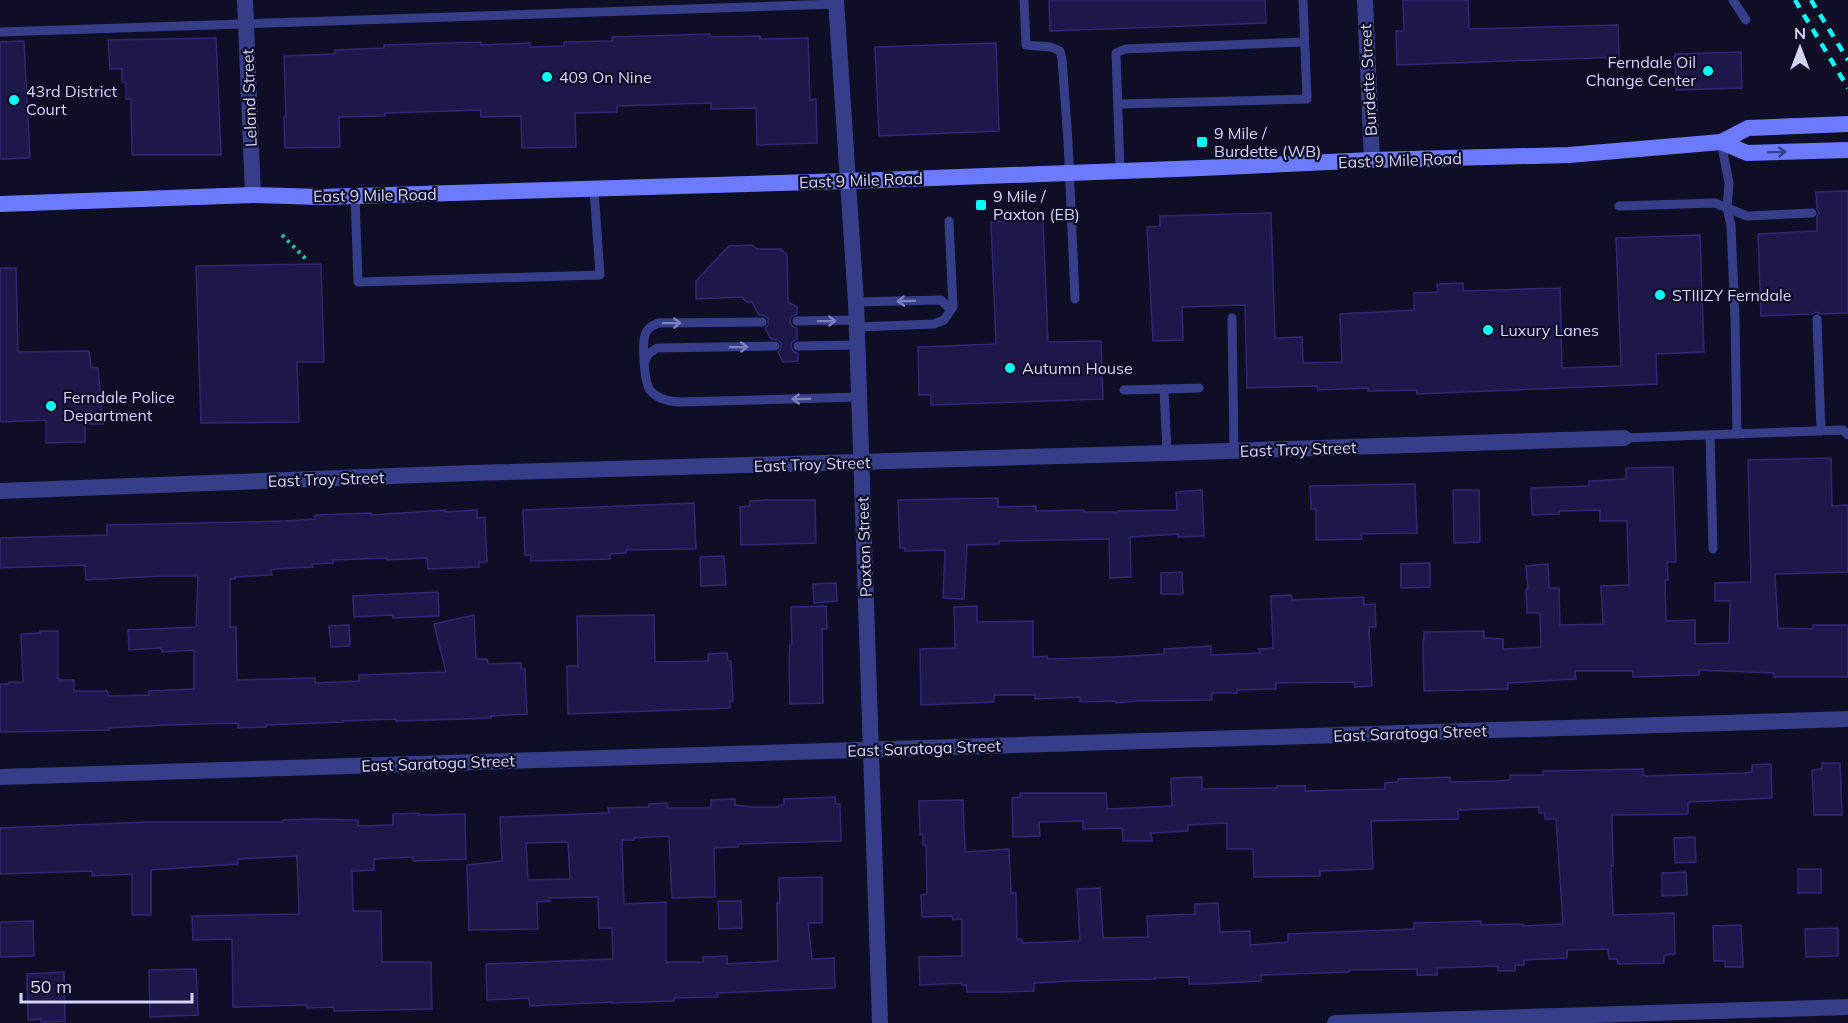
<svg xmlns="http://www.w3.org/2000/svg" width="1848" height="1023" viewBox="0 0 1848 1023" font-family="Mulish,sans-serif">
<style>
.building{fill:#1c1849;stroke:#2e2977;stroke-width:1.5;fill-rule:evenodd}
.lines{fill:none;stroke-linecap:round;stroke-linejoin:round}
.path{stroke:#27c0a2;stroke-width:4;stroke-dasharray:3 4.5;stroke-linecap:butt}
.service{stroke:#363d89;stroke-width:9}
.minor{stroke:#363d89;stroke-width:16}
.secondary{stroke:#6b7aff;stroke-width:16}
.rail{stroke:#00fff7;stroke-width:4.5;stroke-dasharray:9 8;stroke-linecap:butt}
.oneway{stroke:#383f88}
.oneway2{stroke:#7d81be}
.poi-dot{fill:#00fff7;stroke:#0f0e27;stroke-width:2}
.labels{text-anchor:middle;stroke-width:4.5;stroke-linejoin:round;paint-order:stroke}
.poi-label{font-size:16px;fill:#d4d4ff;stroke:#0f0e27;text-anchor:start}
.street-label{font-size:16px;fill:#d4d4ff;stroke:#0f0e27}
</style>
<rect width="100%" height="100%" fill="#0f0e27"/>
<g class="building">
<polygon points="1049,0 1265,0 1266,23 1050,31"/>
<polygon points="1403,0 1468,0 1469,29 1618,25 1619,57 1397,65 1396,31 1404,31"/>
<polygon points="710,34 710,37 760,36 760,39 808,38 810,100 816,99 817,143 757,145 756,108 711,109 711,103 617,106 617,112 575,113 576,147 522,148 521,116 481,117 481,110 385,113 385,116 339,117 340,147 285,148 284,117 286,117 284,56 335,54 335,50 384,48 384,45 481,42 481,45 530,43 530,47 564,46 564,42 612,41 612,37"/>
<polygon points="216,38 221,155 132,155 131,99 126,99 126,83 122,82 122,69 110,69 108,40"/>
<polygon points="24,41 30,158 0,159 0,42"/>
<polygon points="996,43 999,131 879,136 875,47"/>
<polygon points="1741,52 1742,88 1676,90 1675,54"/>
<polygon points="1848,191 1848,313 1821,314 1816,312 1812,314 1761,316 1758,234 1817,231 1817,217 1819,213 1817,208 1816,192"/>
<polygon points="1271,213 1275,338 1302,337 1303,363 1342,362 1340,314 1414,310 1414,293 1438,292 1437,284 1463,283 1463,291 1560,288 1562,368 1621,366 1616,238 1700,235 1704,352 1656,354 1657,384 1417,394 1417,390 1368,391 1368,388 1318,390 1317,386 1247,388 1245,305 1182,307 1183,340 1153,341 1147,227 1160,226 1160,216"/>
<polygon points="1043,220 1048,342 1101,341 1103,399 931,405 931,395 919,395 918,347 996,344 991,222"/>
<polygon points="752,245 757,249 781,249 787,255 788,302 797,307 797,314 791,317 790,322 793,327 797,328 797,339 792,342 791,347 794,352 798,353 798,361 783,362 778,352 781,349 781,343 778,340 771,339 765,328 768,325 768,319 765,316 759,315 752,302 746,302 742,297 696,299 696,281 729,246"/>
<polygon points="321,264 324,362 297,362 299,422 201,423 196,266"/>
<polygon points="0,268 16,268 18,352 89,351 91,367 98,368 103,424 85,424 85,442 46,443 46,420 0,422"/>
<polygon points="1831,458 1832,506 1848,505 1848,572 1775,574 1778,628 1813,629 1813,625 1848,625 1848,677 1774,677 1774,673 1699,670 1699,675 1633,677 1633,671 1575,671 1576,679 1508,683 1508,689 1424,691 1423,640 1424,640 1424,632 1484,631 1484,638 1503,639 1503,649 1541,647 1540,613 1527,613 1526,589 1528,589 1526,566 1548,564 1549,588 1559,588 1560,625 1603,624 1601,586 1629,585 1627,521 1600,521 1600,510 1559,511 1559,514 1532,515 1531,488 1589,486 1589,481 1626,479 1626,468 1673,467 1676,562 1667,562 1668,580 1665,580 1666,621 1695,620 1695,644 1729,643 1730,601 1715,601 1715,583 1751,582 1748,460"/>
<polygon points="1415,484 1417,533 1361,534 1362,539 1316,540 1316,509 1311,509 1310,486"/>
<polygon points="1202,490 1204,536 1178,537 1178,534 1130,537 1131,577 1110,578 1109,539 999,541 999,544 967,545 964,599 943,598 945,550 905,551 905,548 900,548 898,500 998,498 998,507 1036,506 1036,511 1084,510 1085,512 1118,512 1118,511 1177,510 1176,492"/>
<polygon points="1453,490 1479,490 1480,542 1454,543"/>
<polygon points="767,500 815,500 816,543 741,545 740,507 750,506 750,501"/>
<polygon points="694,503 696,549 626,550 626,553 610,554 610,559 531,561 531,555 525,555 523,510"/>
<polygon points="445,510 445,512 477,510 477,518 485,517 487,562 479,562 479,567 428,569 427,558 387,560 387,558 333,560 333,563 312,564 313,567 275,569 271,570 272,575 235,577 235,579 230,579 230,627 236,627 237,680 315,678 315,683 359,681 359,675 446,672 434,624 474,615 476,659 487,659 488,664 521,663 521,669 525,669 527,714 491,716 491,718 431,720 396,721 396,719 343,721 343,722 266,725 266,727 238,728 238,723 168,725 109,728 109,730 0,732 0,684 9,684 9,682 23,682 21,634 40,633 40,631 58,631 58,680 74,680 74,691 107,691 109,696 149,695 149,691 194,689 194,650 162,652 161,648 129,650 128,630 196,627 198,576 161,576 86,580 85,565 0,568 0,538 107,535 107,525 286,521 315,519 315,515 371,513 371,515"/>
<polygon points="724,556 726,585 701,586 700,557"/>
<polygon points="1430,563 1430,587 1401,588 1401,564"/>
<polygon points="1182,572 1183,594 1161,594 1161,573"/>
<polygon points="836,583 837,601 814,603 813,584"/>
<polygon points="438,592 439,616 393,618 393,615 354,617 353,596"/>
<polygon points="1291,595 1292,600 1364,597 1364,605 1375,604 1376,627 1369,627 1372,686 1355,687 1354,682 1276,683 1276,689 1237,690 1237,693 1212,693 1212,700 1136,701 1116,703 1116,701 1080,702 1080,697 1035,699 1035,695 994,695 994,702 921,705 920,649 955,648 954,607 977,606 977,622 1033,621 1033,657 1047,656 1048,659 1112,657 1164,654 1164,649 1211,646 1211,655 1260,653 1259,649 1273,648 1271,596"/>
<polygon points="826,606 827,629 822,629 823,703 790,704 789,660 790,644 792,644 791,607"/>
<polygon points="654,615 655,662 708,661 708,654 727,653 728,661 731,661 733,701 730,701 730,708 568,714 567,666 578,666 577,616"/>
<polygon points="349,625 350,646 331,647 329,626"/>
<polygon points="1822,763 1840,763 1842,815 1814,815 1812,770 1822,769"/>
<polygon points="1771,764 1772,798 1688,802 1688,814 1612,815 1613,866 1611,866 1613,915 1674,913 1675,954 1664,955 1664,963 1618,964 1617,959 1609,959 1608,949 1567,950 1567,958 1524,960 1524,965 1515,965 1515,971 1498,971 1498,966 1437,968 1437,975 1417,975 1417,969 1349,970 1349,972 1261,975 1261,981 1207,984 1189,984 1189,977 1155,978 1155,979 1072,981 1034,983 1034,991 1000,992 967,992 966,985 962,985 962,983 920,985 919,957 962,956 962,919 953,920 952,916 922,917 921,895 927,894 926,845 923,845 923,834 920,835 919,801 963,800 965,852 1009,849 1011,893 1016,893 1017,939 1022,939 1022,943 1080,941 1077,889 1100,888 1103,938 1148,937 1147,916 1195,914 1195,904 1218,903 1220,932 1250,931 1250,945 1288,942 1288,934 1414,929 1414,923 1481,921 1481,925 1523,924 1523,926 1563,924 1556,819 1545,819 1545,813 1539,813 1539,807 1458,810 1458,819 1371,821 1373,869 1320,871 1320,876 1254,877 1253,849 1227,849 1227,823 1188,825 1188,831 1151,833 1152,841 1123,841 1122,828 1083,829 1083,821 1039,822 1040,836 1013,837 1012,798 1020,797 1020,793 1106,793 1107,809 1172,806 1171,778 1202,777 1202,789 1277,788 1277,786 1305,786 1305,791 1385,789 1385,783 1398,782 1398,779 1450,777 1450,782 1498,781 1510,780 1510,775 1543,775 1543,771 1643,769 1643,775 1647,776 1743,773 1752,772 1752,765"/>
<path d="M835,797l1,7h4l1,37 -103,3v3l-24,1 1,49 -43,1 -3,-62 -35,2v2h-12l2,64 42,-2v60h37v-5l24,-1v8l51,-3 -1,-58h3l-1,-25 43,-1v46h-14l4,36 22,-1 1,30 -118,5 1,4 -44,1v3l-62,2v-1l-82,4 -1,-8 -42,2 -1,-36 127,-5 -1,-31h-13l-1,-31 -49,1 1,3 -13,1 1,27 -69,1 -2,-65 35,-4 -2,-44 109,-4 -1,-5 41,-1v-3l18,-1 1,5h43v-8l24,-1v6l17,2h27v-2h5v-6zM568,842l2,37 -42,1 -2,-37z"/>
<polygon points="419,813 419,815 465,814 466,859 413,861 413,857 374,859 374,870 352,871 353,911 381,911 382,962 431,962 432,1009 334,1011 334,1007 307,1008 307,1005 233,1007 232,939 193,940 192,916 299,914 297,856 238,859 238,864 151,870 151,915 132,915 132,874 92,876 92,871 0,874 0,828 148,822 283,822 283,820 312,819 358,820 358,826 393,825 393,814"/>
<polygon points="1695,837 1696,862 1675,863 1674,838"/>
<rect x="1798" y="869" width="23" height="24"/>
<polygon points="1686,872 1687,895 1662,896 1662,873"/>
<polygon points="718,901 741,901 742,928 719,929"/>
<polygon points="33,921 34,956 0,957 0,922"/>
<polygon points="1741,925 1743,967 1725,967 1725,961 1714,961 1713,926"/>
<polygon points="1838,928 1838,956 1806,957 1805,929"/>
<polygon points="196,969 198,1015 150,1017 149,970"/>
<polygon points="64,972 65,1021 41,1022 41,1019 28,1020 27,974"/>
</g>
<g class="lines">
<polyline class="path" points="282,235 306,259"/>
<g class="service">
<polyline points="1024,0 1026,45 1051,47 1060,51 1062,59 1068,141 1075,299"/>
<polyline points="1733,0 1746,20"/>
<polyline points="0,32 837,4"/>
<polyline points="1119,104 1307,99 1303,0"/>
<polyline points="1721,142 1729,183 1727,208 1731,225 1735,319 1737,434"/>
<polyline points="1120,171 1116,53 1125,49 1304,42"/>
<polyline points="355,196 358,282 600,275 594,189"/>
<polyline points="1619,206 1715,203 1747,216 1812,213"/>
<polyline points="856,302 941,300 951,310"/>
<polyline points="1232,318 1234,451"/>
<polyline points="1817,319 1821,431"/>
<polyline points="797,321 857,320"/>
<path d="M762,322l-104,1c-6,3 -11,5 -13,12 -3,10 -1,47 5,55 7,9 18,11 29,12l180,-5"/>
<polyline points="857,327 934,324 944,320 953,307 949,221"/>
<polyline points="798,346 857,345"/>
<polyline points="645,361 648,354 657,348 775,346"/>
<polyline points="1164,389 1199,388"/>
<polyline points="1124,390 1164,389 1167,453"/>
<polyline points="1710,435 1713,549"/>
<polyline points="1624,438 1843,430 1848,435"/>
</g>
<g class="minor">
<polyline points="245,0 253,195"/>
<polyline points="836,0 856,302 880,1023"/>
<polyline points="1365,0 1372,160"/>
<polyline points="0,491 472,473 1167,453 1624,438"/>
<polyline points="0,777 1848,719"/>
<polyline points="1335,1023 1848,1007"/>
</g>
<g class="secondary">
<polyline points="1721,142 1747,153 1848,150"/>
<polyline points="0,204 253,195 321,197 880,180 1202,168 1372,160 1569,155 1721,142 1748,128 1848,124"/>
</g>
<g class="rail">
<polyline points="1795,0 1848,88"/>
<polyline points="1811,0 1848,60"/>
</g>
</g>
<defs><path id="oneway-shaft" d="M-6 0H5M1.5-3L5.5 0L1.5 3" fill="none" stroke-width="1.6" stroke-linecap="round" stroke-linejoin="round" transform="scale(1.5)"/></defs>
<use class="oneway" href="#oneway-shaft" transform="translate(1777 152) rotate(-2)"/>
<g class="oneway2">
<use href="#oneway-shaft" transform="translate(906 301) rotate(178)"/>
<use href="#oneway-shaft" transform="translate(827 321) rotate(-1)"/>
<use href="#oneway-shaft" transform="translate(672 323) rotate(-1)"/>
<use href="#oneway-shaft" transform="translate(739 347) rotate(-1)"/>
<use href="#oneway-shaft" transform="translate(801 399) rotate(178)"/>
</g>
<g class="poi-dot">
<circle cx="1708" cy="71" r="6"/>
<circle cx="547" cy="77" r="6"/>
<circle cx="14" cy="100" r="6"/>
<rect x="1196" y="136" width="12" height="12" rx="3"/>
<rect x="975" y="199" width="12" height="12" rx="3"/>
<circle cx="1660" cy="295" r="6"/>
<circle cx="1488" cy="330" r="6"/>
<circle cx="1010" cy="368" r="6"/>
<circle cx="51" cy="406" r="6"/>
</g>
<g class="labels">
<g class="poi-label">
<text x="1696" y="68" text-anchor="end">Ferndale Oil<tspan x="1696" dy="18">Change Center</tspan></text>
<text x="559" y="83">409 On Nine</text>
<text x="26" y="97">43rd District<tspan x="26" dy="18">Court</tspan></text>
<text x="1214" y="139">9 Mile /<tspan x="1214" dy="18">Burdette (WB)</tspan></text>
<text x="993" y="202">9 Mile /<tspan x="993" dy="18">Paxton (EB)</tspan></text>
<text x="1672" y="301">STIIIZY Ferndale</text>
<text x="1500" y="336">Luxury Lanes</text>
<text x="1022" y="374">Autumn House</text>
<text x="63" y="403">Ferndale Police<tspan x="63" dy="18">Department</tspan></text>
</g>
<g class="street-label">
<text transform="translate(1368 80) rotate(-93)" y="6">Burdette Street</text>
<text transform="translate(249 98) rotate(-92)" y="6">Leland Street</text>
<text transform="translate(1400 160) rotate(-2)" y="6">East 9 Mile Road</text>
<text transform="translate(861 180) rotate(-2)" y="6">East 9 Mile Road</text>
<text transform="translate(375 195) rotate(-1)" y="6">East 9 Mile Road</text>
<text transform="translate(1298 449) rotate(-2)" y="6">East Troy Street</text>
<text transform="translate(812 464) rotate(-2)" y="6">East Troy Street</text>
<text transform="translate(326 479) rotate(-2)" y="6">East Troy Street</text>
<text transform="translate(864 547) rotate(-92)" y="6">Paxton Street</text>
<text transform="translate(1410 733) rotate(-2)" y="6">East Saratoga Street</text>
<text transform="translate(924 748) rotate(-2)" y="6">East Saratoga Street</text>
<text transform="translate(438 763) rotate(-2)" y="6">East Saratoga Street</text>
</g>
</g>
<g transform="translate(1800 48)" stroke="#0f0e27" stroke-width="4.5" paint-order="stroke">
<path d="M0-4.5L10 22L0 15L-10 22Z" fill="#d4d4ff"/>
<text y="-9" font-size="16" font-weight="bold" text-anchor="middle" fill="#d4d4ff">N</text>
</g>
<path d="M21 993v9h171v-9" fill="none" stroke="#d4d4ff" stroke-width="3"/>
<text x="30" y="993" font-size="18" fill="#d4d4ff" stroke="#0f0e27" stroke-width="4.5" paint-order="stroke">50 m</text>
</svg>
